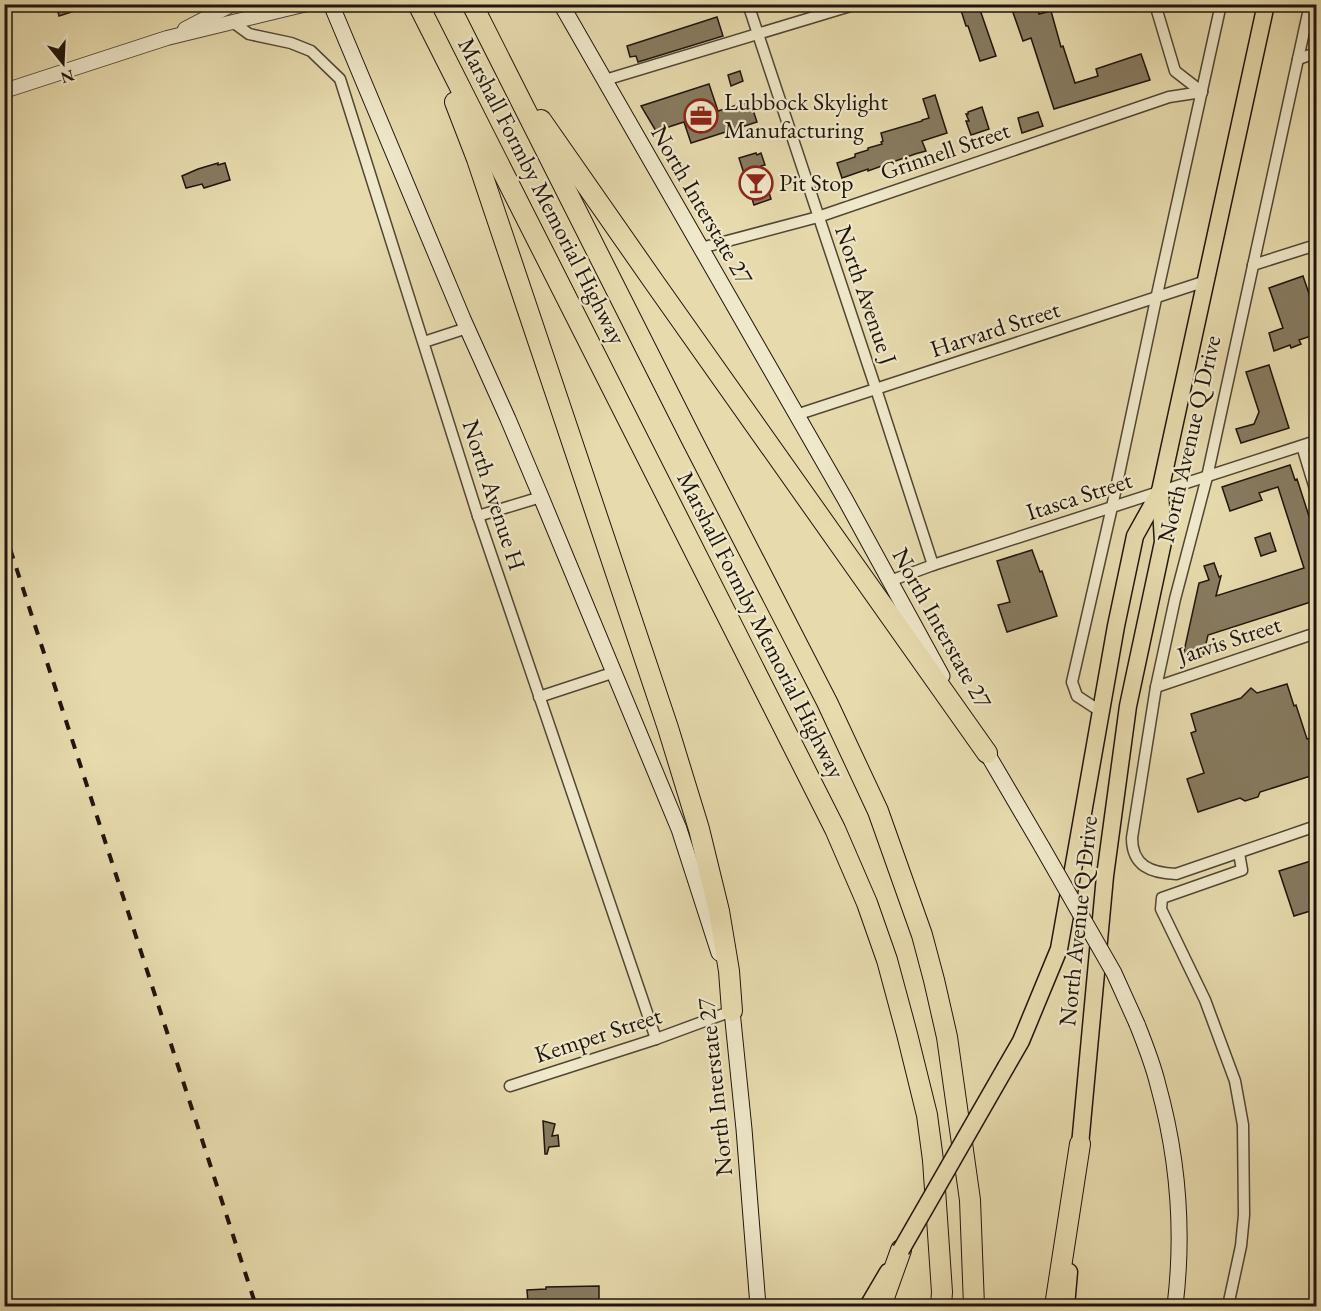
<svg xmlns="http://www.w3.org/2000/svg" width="1321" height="1311" viewBox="0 0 1321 1311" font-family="'EB Garamond',serif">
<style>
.building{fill:#877b60;stroke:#1f140c;stroke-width:1.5}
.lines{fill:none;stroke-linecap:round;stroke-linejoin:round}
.minor-casing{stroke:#514634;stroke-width:13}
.tertiary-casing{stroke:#514634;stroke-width:16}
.secondary-casing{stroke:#1f140c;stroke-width:17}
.primary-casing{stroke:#1f140c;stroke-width:19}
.motorway-casing{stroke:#1f140c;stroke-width:22}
.minor{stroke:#efe8ca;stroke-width:10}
.tertiary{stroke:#efe8ca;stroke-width:14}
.secondary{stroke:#efe8ca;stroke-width:15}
.primary{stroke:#e7dbae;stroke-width:16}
.motorway{stroke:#e7dbae;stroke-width:20}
.rail{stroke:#1f140c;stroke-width:4;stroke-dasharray:10 10;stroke-linecap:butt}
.secondary-bridge-casing{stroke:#1f140c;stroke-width:17;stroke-linecap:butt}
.primary-bridge-casing{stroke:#1f140c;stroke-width:19;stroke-linecap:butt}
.secondary-bridge{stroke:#efe8ca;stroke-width:15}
.primary-bridge{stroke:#e7dbae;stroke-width:16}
.labels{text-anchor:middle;stroke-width:4.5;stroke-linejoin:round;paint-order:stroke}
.poi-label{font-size:24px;fill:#1f140c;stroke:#efe8ca;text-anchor:start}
.street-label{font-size:24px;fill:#1f140c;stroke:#efe8ca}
</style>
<rect width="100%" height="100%" fill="#e7dbae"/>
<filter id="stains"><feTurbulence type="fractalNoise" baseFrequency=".00333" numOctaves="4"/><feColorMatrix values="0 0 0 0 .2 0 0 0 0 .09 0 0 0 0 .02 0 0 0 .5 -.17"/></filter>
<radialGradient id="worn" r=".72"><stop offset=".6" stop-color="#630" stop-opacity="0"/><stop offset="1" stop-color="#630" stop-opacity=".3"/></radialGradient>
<g class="building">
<polygon points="56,4 87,4 87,7 59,16"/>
<polygon points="959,4 978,4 996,56 980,61 968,26 966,26"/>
<polygon points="1010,4 1036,4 1039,14 1051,11 1061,47 1063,46 1075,83 1098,76 1096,69 1141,54 1150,80 1054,109 1031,38 1023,41"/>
<polygon points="717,17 723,36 638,62 636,56 630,57 627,46"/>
<polygon points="740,71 743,81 731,86 728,75"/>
<polygon points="709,84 718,111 750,101 757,122 691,143 684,122 656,131 641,106"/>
<polygon points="935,95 947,133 922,141 926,151 915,154 868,171 868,169 842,178 837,163 855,157 855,154 868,150 868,148 882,144 881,142 883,141 881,133 922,121 922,120 929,118 923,99"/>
<polygon points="982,107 989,129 971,135 966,121 969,121 966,114 968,114 968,112"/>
<polygon points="1038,112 1043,126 1022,133 1018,118"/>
<polygon points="756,153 757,155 761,153 765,165 761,166 771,199 754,205 739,158"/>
<polygon points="218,163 218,165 225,163 230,180 204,188 202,184 186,188 182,176 198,169"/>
<polygon points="1303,276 1317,317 1317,334 1299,340 1301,344 1291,348 1290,345 1274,351 1269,333 1283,328 1269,288"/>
<polygon points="1269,365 1289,428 1241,443 1236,429 1254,424 1259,412 1246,372"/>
<polygon points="1290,465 1295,480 1297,479 1317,541 1317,600 1208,635 1203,657 1189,662 1190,658 1183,656 1199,583 1209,580 1204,566 1214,563 1219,577 1221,576 1216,596 1304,568 1278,487 1259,493 1262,500 1230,511 1222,487"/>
<polygon points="1270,533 1276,551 1261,556 1255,538"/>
<polygon points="1032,550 1040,572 1042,571 1057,616 1007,632 998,605 1010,602 997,561"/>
<polygon points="1287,684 1294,706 1296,705 1307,739 1317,737 1317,774 1260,792 1258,797 1245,801 1240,798 1198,812 1187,779 1204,773 1191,733 1196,731 1191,714 1241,698 1251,688 1257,693"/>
<polygon points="1317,859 1317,909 1294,916 1279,871"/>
<polygon points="543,1121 555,1124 552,1136 558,1135 559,1146 549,1147 547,1154 545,1154"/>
<polygon points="599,1286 599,1304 546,1305 546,1302 528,1303 527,1290 546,1289 546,1287"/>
</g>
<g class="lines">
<defs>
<g id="minor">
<polyline points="748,4 876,389 933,565"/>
<polyline points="1155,4 1175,71 1202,92"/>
<path d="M1310,4l-103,473 -32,122 -19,88 -24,151c0,28 19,35 44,36l140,-48"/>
<polyline points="234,23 249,34 291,43 311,51 340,79 478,516 656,1039"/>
<polyline points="1298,59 1316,53"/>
<polyline points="605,80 857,4"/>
<polyline points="701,248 818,217 1169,97 1202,92"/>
<polyline points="1253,265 1316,245"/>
<polyline points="424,342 467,328"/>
<polyline points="796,415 1206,281"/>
<polyline points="1302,446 1316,492"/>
<polyline points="478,516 541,497"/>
<polyline points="890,581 933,565 1316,441"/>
<polyline points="1156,687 1316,633"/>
<polyline points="539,697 615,672"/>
<polyline points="1100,711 1077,696 1072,682 1112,507 1156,299 1221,4"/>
<polyline points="510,1086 656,1039 732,1011"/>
<polyline points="1228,1306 1241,1246 1244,1215 1243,1125 1235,1081 1205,1000 1161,909 1162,898 1242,870 1239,853"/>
</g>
<g id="tertiary">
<polyline points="185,29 233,4"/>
<polyline points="4,91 167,38 307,4"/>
</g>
<g id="secondary">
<polyline points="331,4 463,319 508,419 541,497 679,829 719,953"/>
<polyline points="561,4 845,499 942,676"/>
<polyline points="981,743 1042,847"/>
<polyline points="730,1000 732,1011 744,1129 758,1306"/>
<path d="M1137,1024c8,20 16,40 21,61 20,72 26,147 17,221"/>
</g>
<g id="primary">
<polyline points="1006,1067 1021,1041 1059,949 1116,626 1135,536 1160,491"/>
<polyline points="1079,1156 1105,876 1128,706 1163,542 1160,491 1266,4"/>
<polyline points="868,1306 888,1272"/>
<polyline points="1066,1306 1069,1272"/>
</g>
<g id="motorway">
<polyline points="418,4 835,829 867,903 887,960 907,1034 927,1115 933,1160 942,1292 941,1306"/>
<polyline points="472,4 692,440 827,702 878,811 922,935 934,980 947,1037 970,1200 974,1306"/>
<polyline points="455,102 477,159 556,394 668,728 699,829 719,911 729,971 732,1011"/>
<polyline points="541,120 654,282 987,753"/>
<polyline points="881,1306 901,1250"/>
<polyline points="1055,1306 1080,1144"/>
</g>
</defs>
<use href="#minor" class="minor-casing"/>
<use href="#tertiary" class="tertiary-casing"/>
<use href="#secondary" class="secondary-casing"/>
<use href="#primary" class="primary-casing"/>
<use href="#motorway" class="motorway-casing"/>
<use href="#minor" class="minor"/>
<use href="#tertiary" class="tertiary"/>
<use href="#secondary" class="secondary"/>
<use href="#primary" class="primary"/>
<use href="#motorway" class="motorway"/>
<polyline class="rail" points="4,530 256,1306"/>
<defs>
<polyline id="secondary-bridge" points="1042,847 1114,973 1137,1024"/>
<polyline id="primary-bridge" points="901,1250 1006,1067"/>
</defs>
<use href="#secondary-bridge" class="secondary-bridge-casing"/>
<use href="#primary-bridge" class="primary-bridge-casing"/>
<use href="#secondary-bridge" class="secondary-bridge"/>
<use href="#primary-bridge" class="primary-bridge"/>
</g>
<defs>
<symbol id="office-ring" viewBox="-11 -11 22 22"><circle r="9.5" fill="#efe8ca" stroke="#8f2418" stroke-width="1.5"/><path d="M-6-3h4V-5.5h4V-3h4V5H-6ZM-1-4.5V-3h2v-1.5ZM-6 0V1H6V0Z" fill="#8f2418"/></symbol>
<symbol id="bar-ring" viewBox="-11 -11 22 22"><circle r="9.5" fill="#efe8ca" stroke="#8f2418" stroke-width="1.5"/><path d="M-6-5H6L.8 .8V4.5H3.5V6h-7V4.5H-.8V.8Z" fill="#8f2418"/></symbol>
</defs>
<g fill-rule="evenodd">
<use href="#office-ring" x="682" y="97" width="38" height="38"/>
<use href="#bar-ring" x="737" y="164" width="38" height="38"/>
</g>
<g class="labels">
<g class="poi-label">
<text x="724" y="110">Lubbock Skylight<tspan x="724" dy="28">Manufacturing</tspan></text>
<text x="779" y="191">Pit Stop</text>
</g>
<g class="street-label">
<text transform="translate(945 151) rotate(-19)" y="8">Grinnell Street</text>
<text transform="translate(542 191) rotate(63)" y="8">Marshall Formby Memorial Highway</text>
<text transform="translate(702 205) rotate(60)" y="8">North Interstate 27</text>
<text transform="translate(866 295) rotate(71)" y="8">North Avenue J</text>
<text transform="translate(995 329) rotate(-18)" y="8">Harvard Street</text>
<text transform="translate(1189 439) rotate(-77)" y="8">North Avenue Q Drive</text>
<text transform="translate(494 495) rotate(72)" y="8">North Avenue H</text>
<text transform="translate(1079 496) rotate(-18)" y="8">Itasca Street</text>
<text transform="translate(761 625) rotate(63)" y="8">Marshall Formby Memorial Highway</text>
<text transform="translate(942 628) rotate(61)" y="8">North Interstate 27</text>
<text transform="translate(1229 640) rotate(-18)" y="8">Jarvis Street</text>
<text transform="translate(1078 921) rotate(-84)" y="8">North Avenue Q Drive</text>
<text transform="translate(598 1035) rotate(-18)" y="8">Kemper Street</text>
<text transform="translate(715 1087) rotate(-96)" y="8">North Interstate 27</text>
</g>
</g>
<rect width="1321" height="1311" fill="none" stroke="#e7dbae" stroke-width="24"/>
<rect x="6" y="6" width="1309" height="1299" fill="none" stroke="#1f140c" stroke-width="3"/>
<rect x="12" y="12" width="1297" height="1287" fill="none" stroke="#1f140c" stroke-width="1.5"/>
<g transform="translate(63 63) rotate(162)" stroke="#efe8ca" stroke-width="4.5" paint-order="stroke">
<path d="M0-4.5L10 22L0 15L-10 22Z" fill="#1f140c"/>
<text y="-9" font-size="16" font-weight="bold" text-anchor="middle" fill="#1f140c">N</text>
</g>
<rect width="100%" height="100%" filter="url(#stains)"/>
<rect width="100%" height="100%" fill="url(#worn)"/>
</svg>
